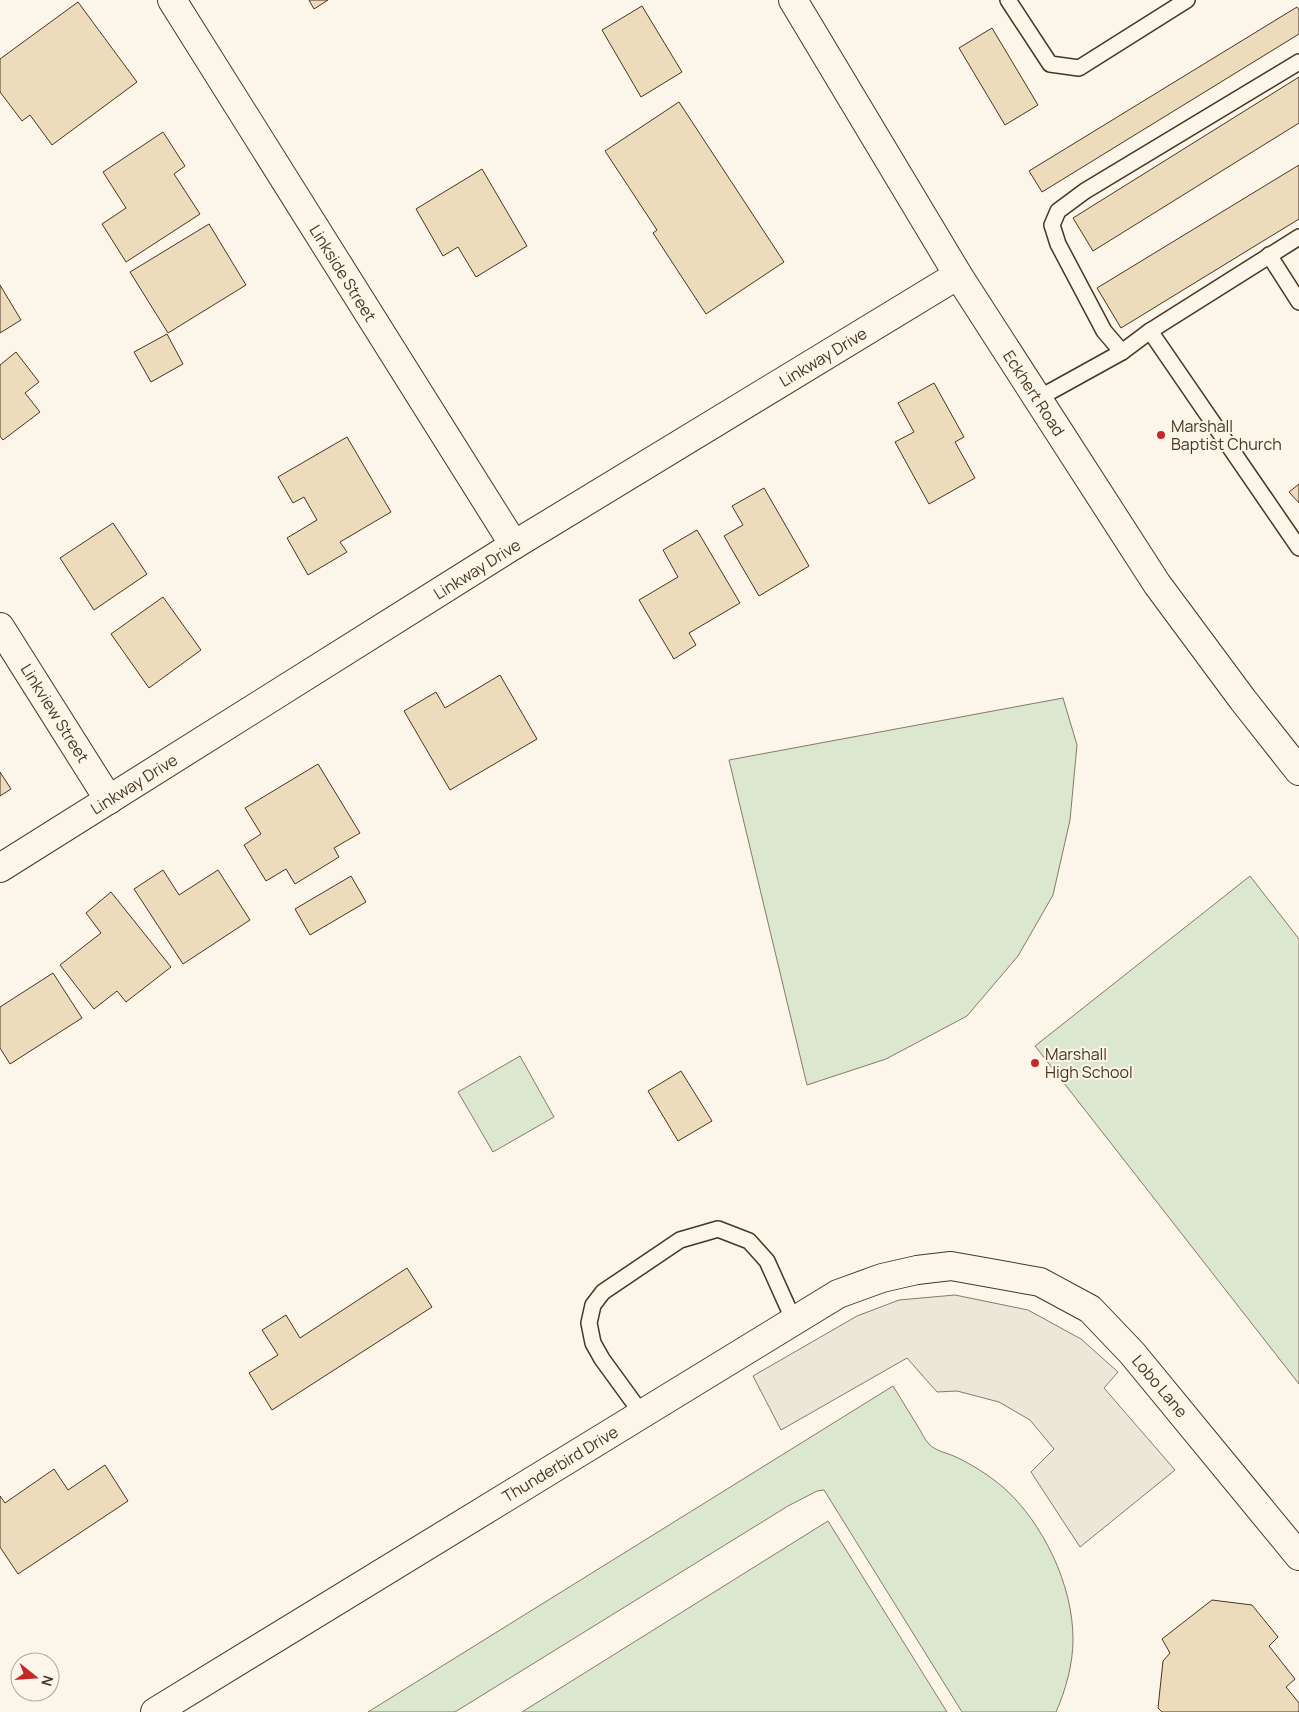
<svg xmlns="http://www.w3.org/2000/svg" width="1299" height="1712" viewBox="0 0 1299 1712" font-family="Manrope,sans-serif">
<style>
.green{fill:#dce7d0;stroke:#887966}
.parking{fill:#ede7d9;stroke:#887966}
.building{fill:#ecdcbc;stroke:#4a3520}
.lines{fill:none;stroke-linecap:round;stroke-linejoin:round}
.service-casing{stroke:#4a3520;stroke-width:18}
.minor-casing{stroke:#4a3520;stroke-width:30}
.secondary-casing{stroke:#4a3520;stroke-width:30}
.service{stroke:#fbf6e9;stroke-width:15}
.minor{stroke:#fbf6e9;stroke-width:28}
.secondary{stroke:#fbf6e9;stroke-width:28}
.poi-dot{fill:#c62828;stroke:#fbf6e9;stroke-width:2}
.labels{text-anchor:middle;stroke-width:4;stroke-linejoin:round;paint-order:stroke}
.street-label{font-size:16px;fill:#4a3520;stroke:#fbf6e9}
.poi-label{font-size:16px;fill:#4a3520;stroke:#fbf6e9;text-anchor:start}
</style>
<rect width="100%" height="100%" fill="#fbf6e9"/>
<g class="green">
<polygon points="1063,698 1077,745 1070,820 1053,895 1018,956 967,1016 886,1059 807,1085 729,760"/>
<polygon points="1250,876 1299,939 1299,1384 1035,1046"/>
<polygon points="520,1056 554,1117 493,1152 458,1092"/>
<path d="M893,1386c8,13 16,26 24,39 4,6 7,14 12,19 6,7 19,9 27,13 17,8 34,19 48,31 39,35 69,97 69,151 0,25 -7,50 -17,73h-94l-138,-222 -7,1 -29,15 -333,206h-87z"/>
<polygon points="828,1521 947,1712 522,1712"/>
</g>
<polygon class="parking" points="955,1295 1028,1310 1081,1339 1118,1372 1104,1388 1175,1470 1080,1547 1031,1472 1054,1449 1030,1420 999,1402 957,1391 937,1392 907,1358 781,1430 753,1376 857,1316 899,1300"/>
<g class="building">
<polygon points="309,0 328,0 314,9"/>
<polygon points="78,2 137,82 52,145 30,115 22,121 0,92 0,59"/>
<polygon points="642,6 682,72 641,97 602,30"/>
<polygon points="1297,7 1299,10 1299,34 1042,192 1029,171"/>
<polygon points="992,28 1038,105 1005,125 959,48"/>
<polygon points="1299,77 1299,123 1093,251 1073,218"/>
<polygon points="679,102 784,262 706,314 653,233 657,230 605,151"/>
<polygon points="163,132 185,166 174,174 200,214 126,262 102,224 126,208 103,172"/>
<polygon points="1299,165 1299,219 1121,328 1097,288"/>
<polygon points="482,169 527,246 476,277 458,247 443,256 416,209"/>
<polygon points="209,224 246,285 168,333 130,272"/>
<polygon points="0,285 21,320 0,333"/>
<polygon points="167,334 183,364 151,382 134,352"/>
<polygon points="16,352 39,382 25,393 40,412 3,440 0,436 0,365"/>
<polygon points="934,383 964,437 955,442 975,478 929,504 895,442 914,432 898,403"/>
<polygon points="347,437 391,512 340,542 347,552 308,575 287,538 317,520 304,497 293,503 278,477"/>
<polygon points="1299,484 1299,503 1289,492"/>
<polygon points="764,488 809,566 759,596 724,536 743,525 732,506"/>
<polygon points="113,523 147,574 94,610 60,558"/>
<polygon points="697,530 740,603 689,633 696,645 674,659 639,600 678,577 663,550"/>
<polygon points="163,597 201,650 149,688 111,634"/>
<polygon points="500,675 537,739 450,790 404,711 436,692 445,708"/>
<polygon points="318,764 360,833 334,848 339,857 295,884 286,869 266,881 244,845 261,834 245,808"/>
<polygon points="0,772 11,789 0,796"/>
<polygon points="163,870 179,895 218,870 250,920 183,964 134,889"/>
<polygon points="351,876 366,902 310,935 295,909"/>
<polygon points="111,892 171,967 126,1002 117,991 94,1009 60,965 101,933 86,913"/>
<polygon points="53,973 82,1018 10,1064 0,1048 0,1007"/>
<polygon points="681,1071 712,1121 678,1141 648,1091"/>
<polygon points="407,1268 432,1307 272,1410 249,1373 278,1355 262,1330 286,1315 300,1338"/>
<polygon points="105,1465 128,1501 18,1574 0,1547 0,1496 5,1503 54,1469 68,1490"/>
<polygon points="1212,1600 1252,1605 1278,1637 1269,1646 1295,1679 1286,1687 1299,1703 1299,1712 1162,1712 1158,1708 1163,1661 1170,1653 1162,1639"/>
</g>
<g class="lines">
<defs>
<g id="service">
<polyline points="1008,0 1050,64 1079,68 1187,0"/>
<polyline points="1269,255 1299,302"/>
<polyline points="1150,331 1299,548"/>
<polyline points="1122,352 1104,331 1058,244 1052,225 1058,211 1085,191 1299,62"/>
<polyline points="1037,399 1122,352 1150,331 1299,237"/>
<polyline points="642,1414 602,1359 593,1343 589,1323 593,1305 603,1292 680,1240 718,1229 749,1241 767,1261 794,1321"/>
</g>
<g id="minor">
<polyline points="172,0 514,545"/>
<polyline points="0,627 109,800"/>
<polyline points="0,868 514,545 958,275"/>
<polyline points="155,1712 838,1294 882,1278 917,1270 951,1266 1040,1282 1090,1309 1132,1353 1299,1556"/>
</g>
<polyline id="secondary" points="793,0 958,275 1157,584 1243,700 1299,771"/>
</defs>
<use href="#service" class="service-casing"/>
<use href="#minor" class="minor-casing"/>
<use href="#secondary" class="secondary-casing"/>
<use href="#service" class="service"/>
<use href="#minor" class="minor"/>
<use href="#secondary" class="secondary"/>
</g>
<g class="poi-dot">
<circle cx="1161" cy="435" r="5"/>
<circle cx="1035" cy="1063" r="5"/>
</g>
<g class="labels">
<g class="street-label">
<text transform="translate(343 273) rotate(58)" y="6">Linkside Street</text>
<text transform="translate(823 357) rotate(-31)" y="6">Linkway Drive</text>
<text transform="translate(1034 393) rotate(57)" y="6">Eckhert Road</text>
<text transform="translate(477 569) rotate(-32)" y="6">Linkway Drive</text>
<text transform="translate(55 713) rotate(58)" y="6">Linkview Street</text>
<text transform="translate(134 784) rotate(-32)" y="6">Linkway Drive</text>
<text transform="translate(1160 1386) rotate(50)" y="6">Lobo Lane</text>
<text transform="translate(560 1464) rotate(-31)" y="6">Thunderbird Drive</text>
</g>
<g class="poi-label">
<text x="1171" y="432">Marshall<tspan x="1171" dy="18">Baptist Church</tspan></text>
<text x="1045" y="1060">Marshall<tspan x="1045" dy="18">High School</tspan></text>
</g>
</g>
<g transform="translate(35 1677) rotate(107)"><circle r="24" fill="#fbf6e9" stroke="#b4a999"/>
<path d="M0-4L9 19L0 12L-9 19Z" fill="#c62828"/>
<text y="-8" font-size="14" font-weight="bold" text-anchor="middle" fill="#4a3520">N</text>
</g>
</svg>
